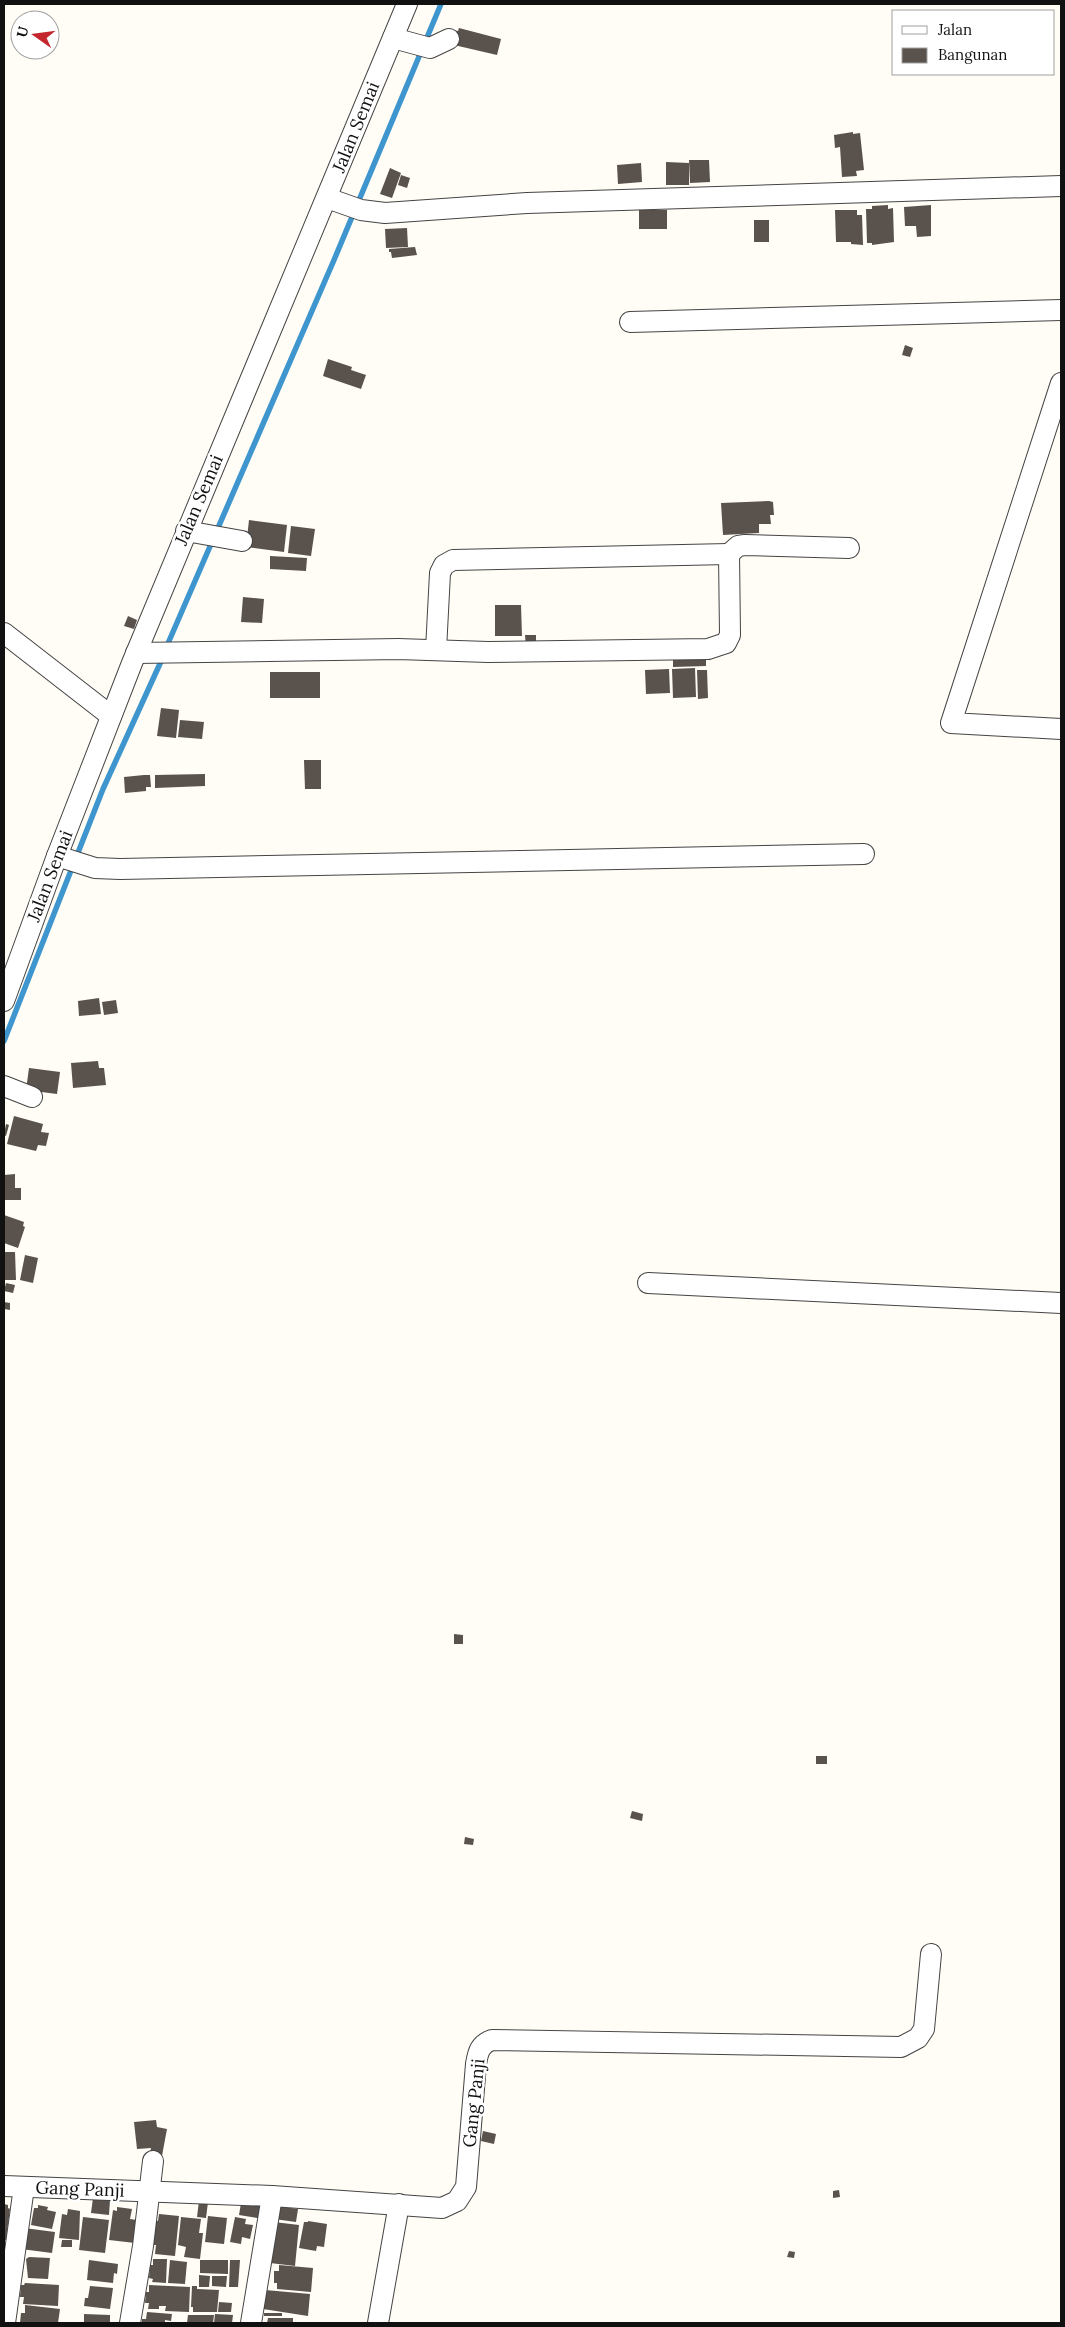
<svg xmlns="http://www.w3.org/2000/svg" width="1065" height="2327" viewBox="0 0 1065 2327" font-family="Lora,serif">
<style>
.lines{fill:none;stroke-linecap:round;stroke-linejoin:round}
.stream{stroke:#3f96cf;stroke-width:5.5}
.building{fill:#5a524d}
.minor-casing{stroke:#444;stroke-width:22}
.minor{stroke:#fff;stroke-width:20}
.labels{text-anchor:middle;stroke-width:5;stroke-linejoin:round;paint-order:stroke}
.street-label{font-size:18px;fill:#111;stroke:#fff}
</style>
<rect width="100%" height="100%" fill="#fffdf5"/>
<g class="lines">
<g class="stream">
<polyline points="166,648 334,260 441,4"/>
<polyline points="4,1041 103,789 163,657"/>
</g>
</g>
<g class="building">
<polygon points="459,28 501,39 497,55 454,45 451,37 452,30 458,31"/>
<polygon points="853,132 853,134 860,133 864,170 856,171 857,176 842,177 840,147 835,148 834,135"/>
<polygon points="689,160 709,160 710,182 690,183"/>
<polygon points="666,162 689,163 689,185 666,185"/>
<polygon points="641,163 642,182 618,184 617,165"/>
<polygon points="390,168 401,173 392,198 380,194"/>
<polygon points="401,175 410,178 407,188 398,185"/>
<polygon points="888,205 888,209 893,208 894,242 872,245 872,243 867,243 866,209 872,209 872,206"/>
<polygon points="931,205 931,236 917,237 916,226 905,226 904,207"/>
<rect x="639" y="210" width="28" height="19"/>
<polygon points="835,210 857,210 857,215 862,215 863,245 851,244 851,242 836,242"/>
<rect x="754" y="220" width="15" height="22"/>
<polygon points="407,228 408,247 386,248 385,229"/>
<polygon points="415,247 417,255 392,258 391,252 389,252 389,249"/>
<polygon points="905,345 913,348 910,357 902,355"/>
<polygon points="328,359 352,367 351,370 366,375 361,389 323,376"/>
<polygon points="769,501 773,502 774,515 770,515 771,524 759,524 759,533 723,535 721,503"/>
<polygon points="249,520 287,525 284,552 246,547"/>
<polygon points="291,526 315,529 311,556 288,553"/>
<polygon points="270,556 307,558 306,571 270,569"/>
<polygon points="243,597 264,599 262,623 241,622"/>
<polygon points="495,605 521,605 522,636 495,636"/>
<polygon points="128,616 137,620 134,629 124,626"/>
<polygon points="525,635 536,635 536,646 526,647"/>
<polygon points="673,657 706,657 706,666 673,667"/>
<polygon points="695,668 696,697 673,698 672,669"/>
<polygon points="669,669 670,693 646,694 645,670"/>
<polygon points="697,670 707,670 708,698 698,699"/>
<rect x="270" y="672" width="50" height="26"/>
<polygon points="161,708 179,710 176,738 157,736"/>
<polygon points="180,720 204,722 202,739 178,737"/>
<polygon points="304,760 321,760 321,789 305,789"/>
<polygon points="205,774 205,786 155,788 155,775"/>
<polygon points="144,775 150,775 151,787 146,787 146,791 125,793 124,777"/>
<polygon points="99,998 101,1014 79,1016 78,1001"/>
<polygon points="116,1000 118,1013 104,1015 102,1002"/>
<polygon points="98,1061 99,1068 104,1068 106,1085 73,1088 71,1063"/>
<polygon points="29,1068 60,1072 57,1094 26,1090"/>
<polygon points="14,1116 43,1124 41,1132 49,1133 46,1146 38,1145 36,1151 7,1144"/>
<polygon points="6,1124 9,1125 6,1136 4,1135"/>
<polygon points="15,1174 15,1188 21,1188 21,1200 4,1200 4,1175"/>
<polygon points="4,1215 24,1222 23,1226 25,1227 18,1248 4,1243"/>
<polygon points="4,1252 15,1252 16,1280 4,1280"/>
<polygon points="25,1255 38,1258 33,1283 20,1280"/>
<polygon points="6,1283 15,1285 13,1293 4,1291"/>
<polygon points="4,1302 10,1303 10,1310 4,1309"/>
<polygon points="454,1634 463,1635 463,1644 454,1644"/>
<rect x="816" y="1756" width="11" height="8"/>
<polygon points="632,1811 643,1814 642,1821 630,1818"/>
<polygon points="465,1837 474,1839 473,1845 464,1844"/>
<polygon points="156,2120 157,2127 167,2129 161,2161 149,2158 151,2148 137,2149 134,2122"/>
<polygon points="483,2131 496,2134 494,2144 481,2141"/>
<polygon points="839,2190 840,2197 833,2198 833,2191"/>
<polygon points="93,2198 110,2200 109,2215 91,2213"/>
<polygon points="199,2201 208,2202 206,2218 197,2217"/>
<polygon points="241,2203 266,2207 264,2219 239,2215"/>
<polygon points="4,2204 8,2205 8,2208 10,2209 6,2240 4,2240"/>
<polygon points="38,2205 48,2207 47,2210 56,2212 52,2229 31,2225 34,2208 38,2208"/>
<polygon points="276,2206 298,2209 296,2222 274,2219"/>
<polygon points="117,2207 132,2209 130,2219 137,2220 135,2243 109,2240 113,2210 117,2211"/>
<polygon points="68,2209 80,2211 79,2240 59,2238 62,2214 67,2215"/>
<polygon points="159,2214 179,2216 175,2256 155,2254 156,2245 150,2245 152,2220 158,2221"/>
<polygon points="208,2216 227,2218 224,2244 205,2242"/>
<polygon points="83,2217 109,2220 105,2253 79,2250"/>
<polygon points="181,2217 201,2219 199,2233 203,2233 200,2259 184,2257 186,2247 178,2245"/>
<polygon points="235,2217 246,2219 245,2224 253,2225 250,2239 242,2237 241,2244 230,2242"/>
<polygon points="308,2221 327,2224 324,2247 317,2246 316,2251 299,2248 304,2222 308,2222"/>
<polygon points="274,2222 299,2225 295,2266 270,2263"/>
<polygon points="24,2228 55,2232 52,2253 21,2249"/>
<polygon points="62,2240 72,2240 72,2247 61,2247"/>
<polygon points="789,2251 795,2252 794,2258 787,2257"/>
<polygon points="29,2257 50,2258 48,2279 28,2278 26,2259"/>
<polygon points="153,2259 167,2259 166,2283 152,2282 153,2279 149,2278 150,2265 153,2265"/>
<polygon points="89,2260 118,2264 117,2274 114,2273 113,2283 87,2280"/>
<polygon points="170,2260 187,2262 185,2284 168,2283"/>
<polygon points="200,2260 228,2260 228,2274 200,2273"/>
<polygon points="230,2260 240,2260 238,2287 229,2287"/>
<polygon points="279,2265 313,2268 311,2292 277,2289 277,2283 274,2283 274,2271 279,2271"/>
<polygon points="199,2275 210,2276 209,2287 199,2287"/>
<polygon points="212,2276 227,2276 226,2287 212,2286"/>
<polygon points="25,2283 59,2285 58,2306 23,2304 24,2297 20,2297 21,2285 24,2285"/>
<polygon points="149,2285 190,2287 189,2312 165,2311 166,2306 159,2306 159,2309 148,2309 149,2303 145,2303 146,2292 149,2292"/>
<polygon points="90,2286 113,2288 110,2309 84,2306 85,2298 88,2298"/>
<polygon points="192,2286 197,2286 197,2289 219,2290 217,2312 193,2312 193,2307 191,2307"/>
<polygon points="265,2290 310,2294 308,2316 263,2309"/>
<polygon points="219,2302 232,2303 231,2312 218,2312"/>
<polygon points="25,2305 60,2309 58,2323 20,2323 21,2313 25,2313"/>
<polygon points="147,2312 172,2314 171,2321 165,2320 165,2323 142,2323 142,2319 146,2319"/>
<rect x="264" y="2313" width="18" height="3"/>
<polygon points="84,2314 110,2315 110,2323 84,2323"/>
<polygon points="215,2314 233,2315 232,2323 214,2323"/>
<polygon points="188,2315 214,2315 213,2323 187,2323"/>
<polygon points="268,2318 293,2318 293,2323 267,2323"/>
</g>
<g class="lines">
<defs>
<g id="minor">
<polyline points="393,38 430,48 449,39"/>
<polyline points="327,198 361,210 385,213 527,203 1061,186"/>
<polyline points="630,322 1061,310"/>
<polyline points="1061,383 951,723 1061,729"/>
<polyline points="186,531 242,541"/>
<polyline points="4,633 111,716"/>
<polyline points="436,650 440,573 444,565 453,560 729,554"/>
<polyline points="136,653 398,649 488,652 708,649 726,643 730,635 729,554 738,546 745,545 849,548"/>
<polyline points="57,856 95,868 120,869 864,854"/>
<polyline points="4,1001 57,856 132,663 407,4"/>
<polyline points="4,1086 32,1097"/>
<polyline points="648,1283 1061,1303"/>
<path d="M4,2186l268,10 170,12 15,-7 9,-14 10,-123c2,-12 4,-20 16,-24l409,7 17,-9 6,-9 7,-75"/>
<polyline points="5,2323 24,2187"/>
<polyline points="130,2323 143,2246 153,2161"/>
<polyline points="251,2323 272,2196"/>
<polyline points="378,2323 399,2204"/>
</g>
</defs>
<use href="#minor" class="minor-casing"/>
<use href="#minor" class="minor"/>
</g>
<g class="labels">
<g class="street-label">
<text transform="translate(356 127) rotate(-68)" y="6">Jalan Semai</text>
<text transform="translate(199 500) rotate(-67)" y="6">Jalan Semai</text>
<text transform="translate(50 876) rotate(-69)" y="6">Jalan Semai</text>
<text transform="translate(474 2103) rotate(-84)" y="6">Gang Panji</text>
<text transform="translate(80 2189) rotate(2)" y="6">Gang Panji</text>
</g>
</g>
<rect width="1065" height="2327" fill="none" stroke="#111111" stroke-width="10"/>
<rect x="892" y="10" width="162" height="65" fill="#ffffff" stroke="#a0a0a0"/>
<rect x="902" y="26" width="25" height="8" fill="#ffffff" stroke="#a0a0a0"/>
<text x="938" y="35" font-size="15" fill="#111111">Jalan</text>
<rect x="902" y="48" width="25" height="15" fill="#5a524d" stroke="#a0a0a0"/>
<text x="938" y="60" font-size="15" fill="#111111">Bangunan</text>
<g transform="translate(35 35) rotate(284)"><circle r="24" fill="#ffffff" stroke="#a0a0a0"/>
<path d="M0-4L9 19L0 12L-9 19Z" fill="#c4262e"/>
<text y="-8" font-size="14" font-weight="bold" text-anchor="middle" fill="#111111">U</text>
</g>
</svg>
